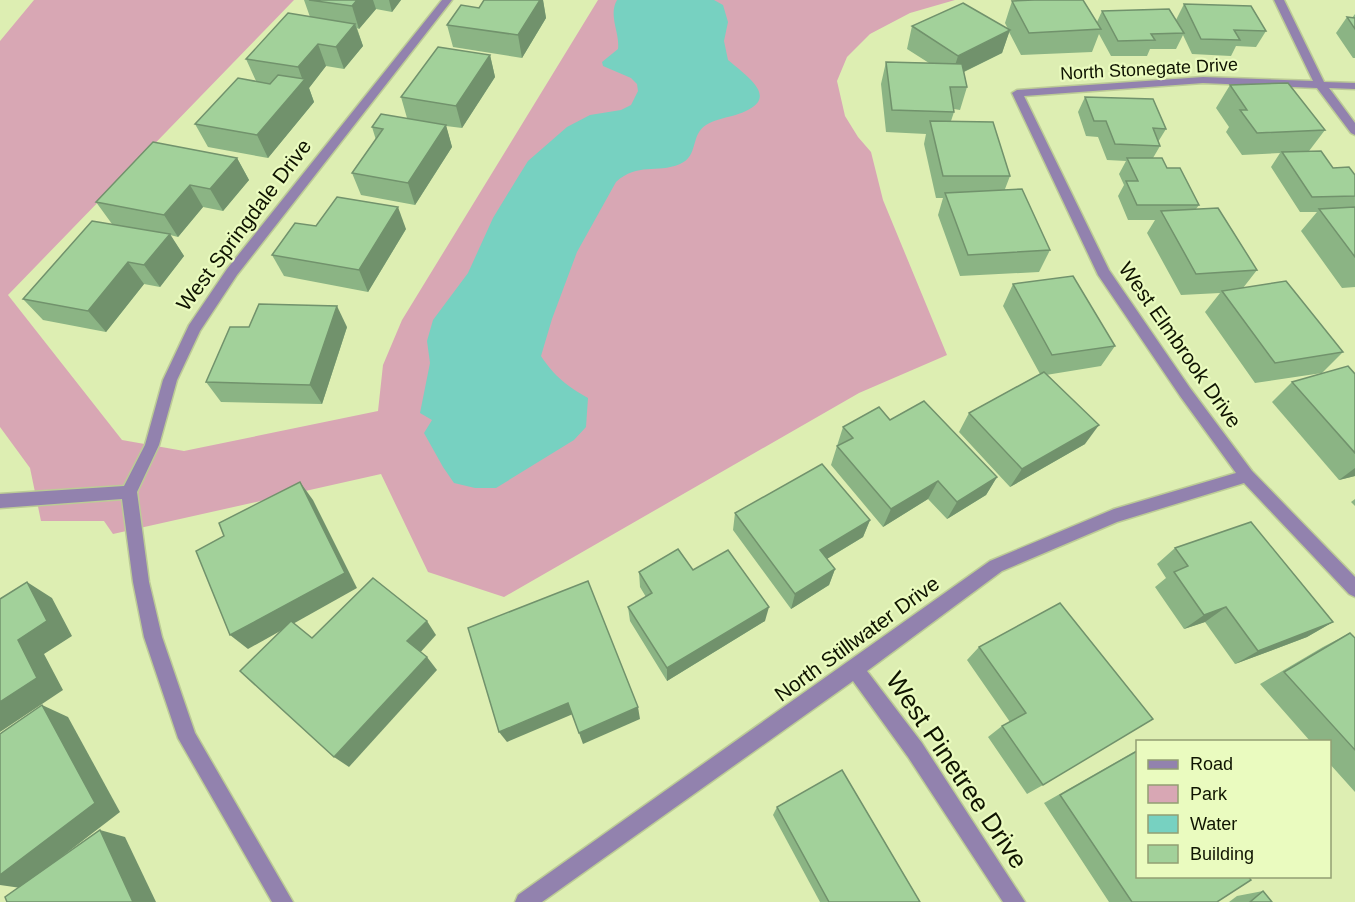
<svg xmlns="http://www.w3.org/2000/svg" width="1355" height="902" viewBox="0 0 1355 902" font-family="Helvetica,sans-serif">
<style>
.green{fill:#d8a7b4}
.water{fill:#77d1c1}
.lines{fill:none;stroke-linecap:round;stroke-linejoin:round}
.minor-casing{stroke:#bccb96;stroke-width:3}
.minor{fill:#9282ae;fill-rule:evenodd}
.wall{fill:#8bb484}
.shaded-wall{fill:#71926c}
.building{fill:#a2d19a;stroke:#71926c;stroke-width:1.5}
.labels{text-anchor:middle;stroke-width:4.5;stroke-linejoin:round;paint-order:stroke}
.far-street-label{font-size:18px;fill:#0f1401;stroke:#eafbbf}
.street-label{font-size:21px;fill:#0f1401;stroke:#eafbbf}
.near-street-label{font-size:26px;fill:#0f1401;stroke:#eafbbf}
</style>
<rect width="100%" height="100%" fill="#ddeeb2"/>
<polygon class="green" points="34,0 294,0 8,295 122,440 184,451 378,411 383,365 402,320 598,0 955,0 910,13 870,34 847,57 837,81 845,116 858,137 871,152 883,200 947,355 859,393 504,597 428,572 381,474 113,534 104,521 41,521 30,468 0,427 0,41"/>
<path class="water" d="M617,0h97l9,5 5,17 -4,19 4,19c25,21 55,41 4,56 -8,2 -18,4 -26,9 -16,10 -7,31 -26,39 -24,10 -42,-2 -64,18l-39,70 -25,67 -11,37c13,20 26,30 47,42l-2,29 -12,13 -78,48h-21l-21,-5 -11,-16 -19,-34 8,-13 -12,-7 10,-50 -3,-22 6,-21 35,-47 25,-55 25,-41 10,-16 39,-34 23,-12 31,-5 10,-5 7,-14 -1,-7 -6,-6 -28,-12 -1,-4 16,-13c2,-17 -10,-33 -1,-49z"/>
<g class="lines">
<defs>
<g id="minor">
<polygon points="442,0 452,0 237,275 200,331 177,380 159,445 137,492 149,582 162,637 195,733 293,902 272,902 178,738 144,637 133,582 122,499 0,508 0,494 124,486 145,445 163,380 189,325 227,269"/>
<polygon points="1274,0 1284,0 1324,82 1355,83 1355,89 1329,88 1355,123 1355,135 1351,133 1317,88 1203,83 1024,96 1109,270 1190,388 1252,471 1355,577 1355,597 1349,594 1244,483 1117,522 1002,571 867,671 922,743 1025,902 1003,902 908,757 853,681 542,902 515,902 518,895 990,561 1114,509 1236,473 1180,396 1098,275 1012,93 1017,90 1203,77 1313,81"/>
</g>
</defs>
<use href="#minor" class="minor-casing"/>
<use href="#minor" class="minor"/>
</g>
<g class="wall">
<polygon points="304,0 401,0 392,12 376,9 359,29 357,28 363,46 344,69 326,66 309,88 314,102 268,158 208,147 195,124 256,81 246,59 310,17"/>
<polygon points="484,0 543,0 546,18 522,58 453,47 447,25 479,8"/>
<polygon points="1012,1 1097,22 1102,11 1179,25 1176,20 1184,4 1266,31 1256,47 1236,46 1231,56 1192,54 1183,35 1176,49 1150,49 1147,56 1111,56 1099,34 1092,52 1021,55 1009,32 1002,53 964,72 967,87 960,110 954,109 954,112 951,121 1010,176 1005,189 1050,250 1039,272 960,276 938,215 943,198 936,198 924,144 926,134 886,132 881,84 886,62 929,63 907,49 912,26 1008,29 1005,23"/>
<polygon points="1355,14 1355,58 1353,58 1336,33 1347,17 1352,18"/>
<polygon points="490,55 495,77 462,128 446,126 452,147 415,205 361,195 352,173 376,140 372,127 407,118 401,97"/>
<polygon points="1230,85 1325,130 1309,151 1333,168 1355,175 1355,287 1342,288 1301,231 1317,212 1300,212 1271,167 1280,153 1242,155 1226,132 1229,127 1216,108"/>
<polygon points="1085,97 1166,129 1158,142 1160,146 1153,158 1167,168 1199,205 1196,209 1257,270 1243,288 1343,352 1322,373 1255,383 1205,312 1220,293 1181,295 1147,233 1155,220 1128,220 1118,196 1124,185 1119,174 1126,161 1107,160 1098,137 1086,136 1078,112"/>
<polygon points="237,158 249,180 223,211 203,207 178,237 170,235 184,256 160,287 144,284 106,332 43,320 23,299 112,224 96,202"/>
<polygon points="406,229 368,292 284,276 272,255"/>
<polygon points="1013,284 1115,346 1101,366 1046,375 1085,444 1010,487 959,432 969,413 1040,374 1003,306"/>
<polygon points="347,327 322,404 221,402 206,382"/>
<polygon points="1355,374 1355,476 1339,480 1272,402 1292,382"/>
<polygon points="890,420 997,477 986,495 947,519 928,499 883,527 831,465 843,427"/>
<polygon points="1355,499 1355,506 1351,502"/>
<polygon points="735,513 870,520 863,537 827,559 835,569 829,585 791,609 733,530"/>
<polygon points="1175,548 1333,622 1307,637 1235,664 1205,622 1184,629 1155,587 1166,578 1157,564"/>
<polygon points="693,570 765,621 667,681 630,621 628,607 646,597 640,587 639,572"/>
<polygon points="1060,603 1043,785 1027,794 988,737 1002,726 1010,722 967,660 979,647"/>
<polygon points="1350,633 1355,638 1355,792 1329,763 1329,741 1310,741 1260,684 1323,647"/>
<polygon points="1137,750 1137,876 1217,902 1109,902 1044,803"/>
<polygon points="777,807 920,902 820,902 773,815"/>
<polygon points="1263,891 1272,902 1229,902 1237,896"/>
</g>
<g class="shaded-wall">
<polygon points="357,0 373,0 376,9 359,29 352,6"/>
<polygon points="389,0 401,0 392,12"/>
<polygon points="540,0 543,0 546,18 522,58 518,35"/>
<polygon points="355,24 363,46 344,69 336,47"/>
<polygon points="1010,30 1002,53 951,78 958,56"/>
<polygon points="318,44 326,66 309,88 314,102 268,158 257,135 303,81 298,67"/>
<polygon points="490,55 495,77 462,128 456,106"/>
<polygon points="446,125 452,147 415,205 408,183"/>
<polygon points="237,158 249,180 223,211 210,189"/>
<polygon points="190,185 203,207 178,237 164,215"/>
<polygon points="398,207 406,229 368,292 359,270"/>
<polygon points="170,234 184,256 160,287 144,265"/>
<polygon points="128,262 144,284 106,332 88,311"/>
<polygon points="337,306 347,327 322,404 310,385"/>
<polygon points="1099,425 1085,444 1010,487 1022,469"/>
<polygon points="1355,468 1355,476 1339,480"/>
<polygon points="997,477 986,495 947,519 957,502"/>
<polygon points="938,481 928,499 883,527 891,509"/>
<polygon points="300,482 313,500 357,588 248,649 230,635"/>
<polygon points="870,520 863,537 815,566 820,550"/>
<polygon points="835,569 829,585 791,609 795,594"/>
<polygon points="27,582 52,598 72,636 44,654 63,690 0,732 0,702"/>
<polygon points="769,607 765,621 667,681 667,668"/>
<polygon points="1226,607 1205,622 1184,629 1204,615"/>
<polygon points="427,621 436,635 418,655 407,641"/>
<polygon points="1333,622 1307,637 1235,664 1258,651"/>
<polygon points="427,657 437,670 349,767 334,757"/>
<polygon points="568,703 573,714 507,742 499,732"/>
<polygon points="42,705 68,717 120,812 21,888 0,885 0,875"/>
<polygon points="638,707 640,719 583,744 579,733"/>
<polygon points="100,830 125,837 156,902 133,902"/>
</g>
<g class="building">
<polygon points="309,0 357,0 352,6"/>
<polygon points="484,0 540,0 518,35 447,25 461,5 479,8"/>
<polygon points="1034,0 1083,0 1101,29 1029,33 1012,1"/>
<polygon points="963,3 1010,30 958,56 912,26"/>
<polygon points="1184,4 1251,6 1266,31 1234,30 1240,40 1201,39"/>
<polygon points="1169,9 1184,33 1151,34 1155,40 1118,41 1102,11"/>
<polygon points="288,13 355,24 336,47 318,44 298,67 246,59"/>
<polygon points="1347,17 1355,18 1355,29"/>
<polygon points="438,47 490,55 456,106 401,97"/>
<polygon points="886,62 962,64 967,87 950,87 954,112 892,110"/>
<polygon points="278,75 305,79 257,135 195,124 238,78 270,84"/>
<polygon points="1288,83 1325,130 1257,133 1240,110 1247,110 1230,85"/>
<polygon points="1085,97 1153,99 1166,129 1153,128 1160,146 1115,144 1106,121 1094,121"/>
<polygon points="381,114 446,125 408,183 352,173 383,129 372,127"/>
<polygon points="930,121 993,122 1010,176 943,176"/>
<polygon points="153,142 237,158 210,189 190,185 164,215 96,202"/>
<polygon points="1321,151 1333,168 1349,167 1355,175 1355,196 1312,197 1282,152"/>
<polygon points="1127,158 1162,158 1167,168 1180,168 1199,205 1137,205 1126,181 1138,181"/>
<polygon points="1022,189 1050,250 968,255 945,193"/>
<polygon points="337,197 398,207 359,270 272,255 295,223 316,226"/>
<polygon points="1355,207 1355,257 1319,209"/>
<polygon points="1218,208 1257,270 1196,274 1161,211"/>
<polygon points="92,221 170,234 144,265 128,262 88,311 23,299"/>
<polygon points="1073,276 1115,346 1052,355 1013,284"/>
<polygon points="1286,281 1343,352 1275,363 1222,291"/>
<polygon points="259,304 337,306 310,385 206,382 230,327 249,327"/>
<polygon points="1348,366 1355,374 1355,453 1292,382"/>
<polygon points="1044,372 1099,425 1022,469 969,413"/>
<polygon points="924,401 997,477 957,502 938,481 891,509 837,446 853,438 843,427 879,407 890,420"/>
<polygon points="822,464 870,520 820,550 835,569 795,594 735,513"/>
<polygon points="300,482 345,573 230,635 196,551 224,536 219,523"/>
<polygon points="1251,522 1333,622 1258,651 1226,607 1204,615 1174,572 1188,566 1175,548"/>
<polygon points="678,549 693,570 728,550 769,607 667,668 628,607 652,593 639,572"/>
<polygon points="373,578 427,621 407,641 427,657 334,757 240,671 291,621 312,638"/>
<polygon points="588,581 638,707 579,733 568,703 499,732 468,628"/>
<polygon points="27,582 47,621 18,640 37,678 0,702 0,599"/>
<polygon points="1060,603 1153,719 1043,785 1002,726 1026,713 979,647"/>
<polygon points="1350,633 1355,638 1355,750 1284,672"/>
<polygon points="42,705 95,803 0,875 0,734"/>
<polygon points="1137,751 1137,876 1248,876 1251,880 1217,902 1132,902 1060,795"/>
<polygon points="842,770 920,902 829,902 777,807"/>
<polygon points="100,830 133,902 7,902 5,897"/>
<polygon points="1263,891 1272,902 1250,902"/>
</g>
<g class="labels">
<g class="far-street-label">
<text transform="translate(1149 69) rotate(-3)" y="6">North Stonegate Drive</text>
</g>
<g class="street-label">
<text transform="translate(244 225) rotate(-53)" y="7">West Springdale Drive</text>
<text transform="translate(1180 345) rotate(55)" y="7">West Elmbrook Drive</text>
<text transform="translate(857 639) rotate(-36)" y="7">North Stillwater Drive</text>
</g>
<g class="near-street-label">
<text transform="translate(957 770) rotate(56)" y="9">West Pinetree Drive</text>
</g>
</g>
<rect x="1136" y="740" width="195" height="138" fill="#eafbbf" stroke="#929f73" stroke-width="1.5"/>
<rect x="1148" y="760" width="30" height="9" fill="#9282ae" stroke="#929f73" stroke-width="1.5"/>
<text x="1190" y="770" font-size="18" fill="#0f1401">Road</text>
<rect x="1148" y="785" width="30" height="18" fill="#d8a7b4" stroke="#929f73" stroke-width="1.5"/>
<text x="1190" y="800" font-size="18" fill="#0f1401">Park</text>
<rect x="1148" y="815" width="30" height="18" fill="#77d1c1" stroke="#929f73" stroke-width="1.5"/>
<text x="1190" y="830" font-size="18" fill="#0f1401">Water</text>
<rect x="1148" y="845" width="30" height="18" fill="#a2d19a" stroke="#929f73" stroke-width="1.5"/>
<text x="1190" y="860" font-size="18" fill="#0f1401">Building</text>
</svg>
